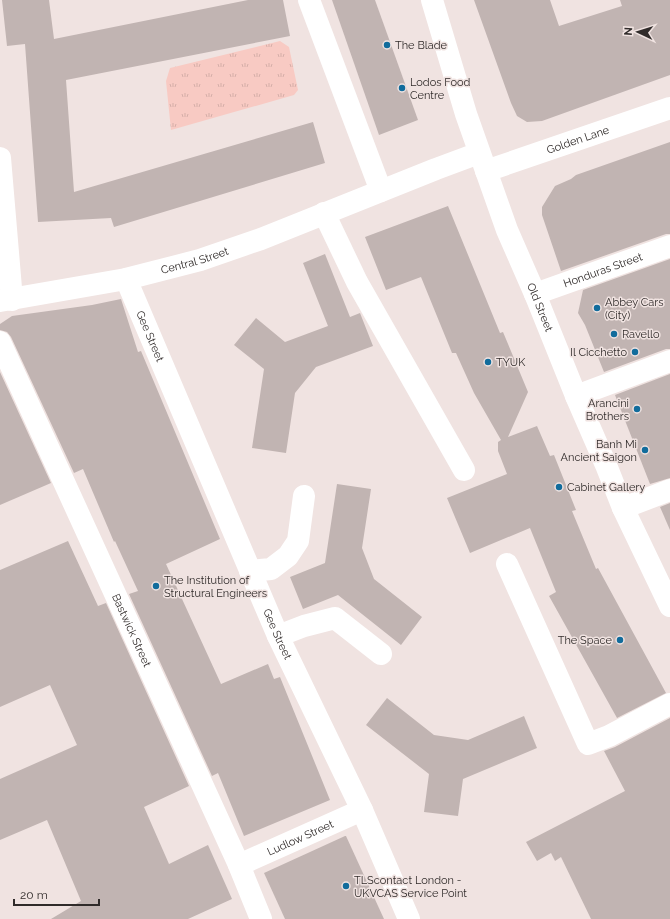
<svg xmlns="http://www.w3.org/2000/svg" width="670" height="919" viewBox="0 0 670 919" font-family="Raleway,sans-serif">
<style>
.park{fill:url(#park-tufts)}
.building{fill:#c1b4b2}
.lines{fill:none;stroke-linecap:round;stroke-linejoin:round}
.minor{stroke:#fff;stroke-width:22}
.major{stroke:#fff;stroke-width:22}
.poi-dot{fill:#116c9c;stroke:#f0e3e1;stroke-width:1.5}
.labels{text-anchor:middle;stroke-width:3;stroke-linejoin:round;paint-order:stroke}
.poi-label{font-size:11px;fill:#302b2a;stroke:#f0e3e1;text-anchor:start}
.street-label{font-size:11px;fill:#302b2a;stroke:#f0e3e1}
</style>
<defs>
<pattern id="park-tufts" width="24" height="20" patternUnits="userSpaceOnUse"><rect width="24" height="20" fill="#f8cac3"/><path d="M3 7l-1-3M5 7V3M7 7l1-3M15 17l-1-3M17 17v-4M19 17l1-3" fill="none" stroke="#d5aea8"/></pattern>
</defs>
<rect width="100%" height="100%" fill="#f0e3e1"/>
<polygon class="park" points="280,41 289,47 298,90 294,95 171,130 166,81 170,68"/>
<g class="building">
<polygon points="2,0 49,0 54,39 248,0 283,0 290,36 66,80 74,192 313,122 325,163 114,227 111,218 38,222 25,44 7,46"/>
<polygon points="332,0 375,0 418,120 379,135"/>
<polygon points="474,0 550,0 559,26 622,6 620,0 670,0 670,75 542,121 527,122 517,116 511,103"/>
<polygon points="670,142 670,234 666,234 561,271 542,215 542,207 555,186 571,179 576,175"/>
<polygon points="448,206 500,333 503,332 528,392 508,437 537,426 550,456 554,455 576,510 572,511 596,569 598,568 666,693 617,718 549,596 556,592 530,528 470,553 447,498 507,474 498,451 498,442 501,440 474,393 456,353 452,353 421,277 386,290 365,237"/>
<polygon points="325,254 350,317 360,313 373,346 316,367 295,393 286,453 252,448 264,369 234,345 256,318 285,342 328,326 303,263"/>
<polygon points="670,259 670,349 666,349 604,372 585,325 578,313 583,290"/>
<polygon points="121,299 138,352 141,351 220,539 166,564 221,684 268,664 274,679 280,677 330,800 244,836 218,773 212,776 129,594 138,591 115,541 114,542 83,469 74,473 11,337 7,332 0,330 0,324 12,316 92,305"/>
<polygon points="0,372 51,483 0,505"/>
<polygon points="670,374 670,478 650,484 615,395"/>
<polygon points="337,484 371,489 362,548 374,579 422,617 401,645 338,595 303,609 290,577 325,563"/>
<polygon points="670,503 670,530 660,507"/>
<polygon points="68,541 98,606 106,603 189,786 144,807 169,864 208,845 232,899 188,919 51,919 81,901 47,820 0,840 0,779 77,745 50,685 0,707 0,570"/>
<polygon points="387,698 434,735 468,740 524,716 537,748 463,779 458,816 424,812 429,774 366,725"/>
<polygon points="670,718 670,919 591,919 561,857 555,861 551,853 537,861 526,842 625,791 604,751 615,747"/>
<polygon points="345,836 346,836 384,919 285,919 264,873"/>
</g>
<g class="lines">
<g class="minor">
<polyline points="309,0 381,191"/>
<polyline points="0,158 12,300"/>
<path id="s1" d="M486,171l184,-63"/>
<polyline points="324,213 357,282 464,470"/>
<path id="s2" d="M126,279l152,357 84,174 47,109"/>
<path id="s3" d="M535,294l135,-48"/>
<path id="s4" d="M0,301l126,-22 74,-19 61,-21 175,-70 43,-16"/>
<path id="s5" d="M0,342l239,523 22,54"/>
<polyline points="576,396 670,361"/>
<polyline points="623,508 670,490"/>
<polyline points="507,564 588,744 609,736 670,704"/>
<polyline points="250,571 271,569 288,556 298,541 304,496"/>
<polyline points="278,636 304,626 335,618 381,654"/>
<path id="s6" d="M239,865l123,-55"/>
</g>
<path class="major" id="s7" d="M432,0l34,114 41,116 28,64 41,102 30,69 17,43 47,98"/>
</g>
<g class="poi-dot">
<circle cx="387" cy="45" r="4"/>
<circle cx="402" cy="88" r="4"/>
<circle cx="597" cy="308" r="4"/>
<circle cx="614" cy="334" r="4"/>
<circle cx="635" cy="352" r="4"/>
<circle cx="488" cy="362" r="4"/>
<circle cx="637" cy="409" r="4"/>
<circle cx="645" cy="450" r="4"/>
<circle cx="559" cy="487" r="4"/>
<circle cx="156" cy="586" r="4"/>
<circle cx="620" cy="640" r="4"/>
<circle cx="346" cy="886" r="4"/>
</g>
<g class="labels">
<g class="poi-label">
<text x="395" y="49">The Blade</text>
<text x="410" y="86">Lodos Food<tspan x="410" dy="13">Centre</tspan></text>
<text x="605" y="306">Abbey Cars<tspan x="605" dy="13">(City)</tspan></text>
<text x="622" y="338">Ravello</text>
<text x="627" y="356" text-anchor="end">Il Cicchetto</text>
<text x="496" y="366">TYUK</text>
<text x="629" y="407" text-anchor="end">Arancini<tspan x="629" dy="13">Brothers</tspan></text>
<text x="637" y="448" text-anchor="end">Banh Mi<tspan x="637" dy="13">Ancient Saigon</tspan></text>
<text x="567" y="491">Cabinet Gallery</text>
<text x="164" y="584">The Institution of<tspan x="164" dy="13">Structural Engineers</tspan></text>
<text x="612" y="644" text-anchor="end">The Space</text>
<text x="354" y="884">TLScontact London -<tspan x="354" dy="13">UKVCAS Service Point</tspan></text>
</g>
<g class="street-label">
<text dy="4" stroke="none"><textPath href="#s1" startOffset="97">Golden Lane</textPath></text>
<text dy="4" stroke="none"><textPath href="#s4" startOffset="199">Central Street</textPath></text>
<text dy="4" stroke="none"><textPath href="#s3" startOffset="72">Honduras Street</textPath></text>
<text dy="4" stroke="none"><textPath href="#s7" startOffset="326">Old Street</textPath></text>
<text dy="4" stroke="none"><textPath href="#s2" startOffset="62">Gee Street</textPath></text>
<text dy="4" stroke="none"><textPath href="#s5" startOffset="317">Bastwick Street</textPath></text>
<text dy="4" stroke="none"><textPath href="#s2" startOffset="386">Gee Street</textPath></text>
<text dy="4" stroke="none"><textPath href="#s6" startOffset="67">Ludlow Street</textPath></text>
</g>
</g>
<g transform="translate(638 32) rotate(274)" stroke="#f0e3e1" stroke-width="3" paint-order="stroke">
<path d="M0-3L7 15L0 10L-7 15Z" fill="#302b2a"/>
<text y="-6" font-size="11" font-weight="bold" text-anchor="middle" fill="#302b2a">N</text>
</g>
<path d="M14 899v6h85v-6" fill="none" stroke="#302b2a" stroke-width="2"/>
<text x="20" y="899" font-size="12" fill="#302b2a" stroke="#f0e3e1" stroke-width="3" paint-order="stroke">20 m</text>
</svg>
